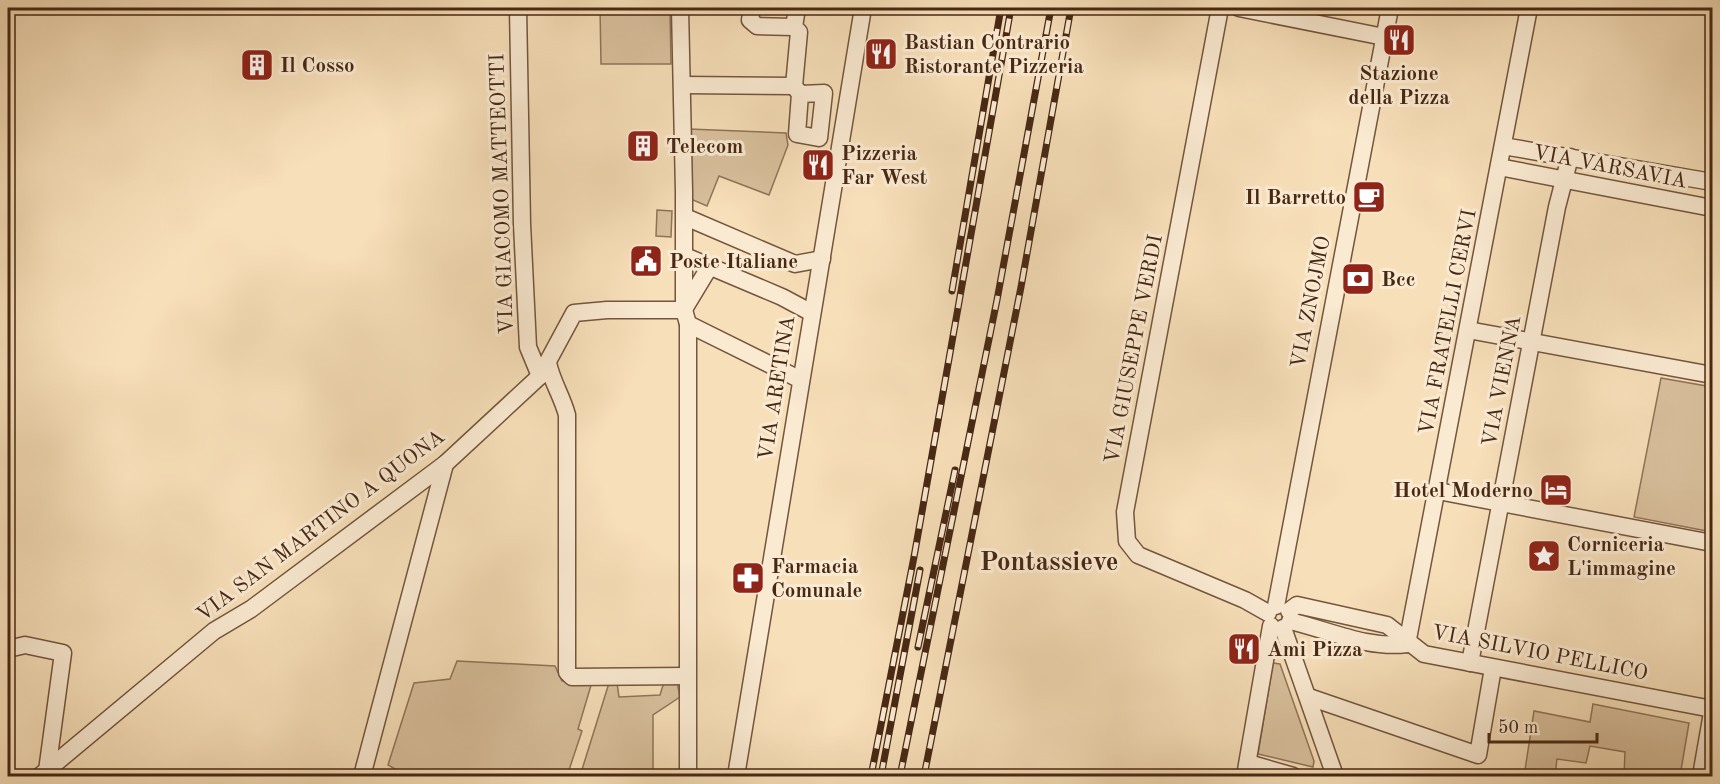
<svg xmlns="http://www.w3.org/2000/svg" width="1720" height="784" font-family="'Old Standard TT',serif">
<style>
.green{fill:#d9c09d;stroke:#907458;stroke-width:1.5}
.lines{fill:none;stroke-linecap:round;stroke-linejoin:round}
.minor-casing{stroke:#73563d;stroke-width:19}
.minor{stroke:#faead2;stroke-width:16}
.rail-casing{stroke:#472814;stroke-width:7}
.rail{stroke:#faead2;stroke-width:4.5;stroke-dasharray:14;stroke-linecap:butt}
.labels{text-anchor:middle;stroke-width:6;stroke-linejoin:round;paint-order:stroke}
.poi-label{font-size:21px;font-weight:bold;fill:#472814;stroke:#faead2;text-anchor:start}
.street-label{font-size:21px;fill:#472814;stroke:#faead2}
.district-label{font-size:27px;font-weight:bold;fill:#472814;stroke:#faead2}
</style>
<rect width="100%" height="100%" fill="#f7dfb9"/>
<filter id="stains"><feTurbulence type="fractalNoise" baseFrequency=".00333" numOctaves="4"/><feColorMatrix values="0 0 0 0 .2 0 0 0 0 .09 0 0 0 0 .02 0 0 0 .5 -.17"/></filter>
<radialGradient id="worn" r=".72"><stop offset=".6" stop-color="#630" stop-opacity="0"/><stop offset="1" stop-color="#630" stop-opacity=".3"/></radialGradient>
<g class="green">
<path d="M600,8L670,10L671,64H601Z"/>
<path d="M689,129L786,133L788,145L769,195L719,176L707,206L693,200L689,192Z"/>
<path d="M657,210L672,211L671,237L656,236Z"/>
<path d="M1661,378L1712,387V532L1634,517Z"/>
<path d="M457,661L555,666L562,681L592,682L578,729L582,731L567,776H407L388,765L414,683L450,679Z"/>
<path d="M1273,663L1280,664L1314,761L1313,767L1258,754Z"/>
<path d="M664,682H677L680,697L653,715V776H580L609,683H617L619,697L660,695Z"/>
<path d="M1593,704L1689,723L1680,776H1624L1625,752L1590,746L1586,763L1557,759L1555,775L1525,770L1534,711L1590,722Z"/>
</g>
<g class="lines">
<g class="minor-casing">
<g id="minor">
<path d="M518,8L522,224L528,347L540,376"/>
<path d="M680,8L684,192V310L688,324V776"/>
<path d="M752,8L750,20L757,26L794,27"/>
<path d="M1220,8L1125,512L1127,541L1138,555L1245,600L1268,613"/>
<path d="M1239,8L1384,37"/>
<path d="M683,85L794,86L799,32L794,27L797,8"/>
<path d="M794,86L800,94L797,134L819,138L824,93L800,94"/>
<path d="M1503,146L1712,182"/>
<path d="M1499,167L1712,208"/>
<path d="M685,219H690L795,264L822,259"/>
<path d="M685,256L782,297L812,313"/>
<path d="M684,309L710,266"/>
<path d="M688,324L801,380"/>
<path d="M1468,330L1712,375"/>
<path d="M548,363C552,382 562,396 567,415V672L572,677L687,676"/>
<path d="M1438,491L1712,543"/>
<path d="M1276,606L1390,8"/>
<path d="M1289,611L1297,605L1387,625L1424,654L1712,709"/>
<path d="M1290,621C1329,630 1367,649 1407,644"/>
<path d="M1283,628L1335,776"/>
<path d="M1407,644L1529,8"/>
<path d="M8,649L25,645L63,653L47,771"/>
<path d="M1470,663L1557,207L1570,157"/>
<path d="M1309,697L1478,755L1493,668"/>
<path d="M1248,763L1293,776"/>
<path d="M40,776L214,631L251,609L445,464L540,376L574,313L607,310H684"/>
<path d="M362,776L445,464"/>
<path d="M736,776L863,8"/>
<path d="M1245,776L1271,626"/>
<path d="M1701,776L1712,713"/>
</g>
</g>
<use href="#minor" class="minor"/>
<g class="rail-casing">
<g id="rail">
<path d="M952,291L1001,8"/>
<path d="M918,647L955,470"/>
<path d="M871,776L914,557L1011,8"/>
<path d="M881,776L920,570"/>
<path d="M900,776L997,300L1051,8"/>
<path d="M924,776L1021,287L1071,8"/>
</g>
</g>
<use href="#rail" class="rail"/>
</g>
<defs>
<g id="restaurant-square" transform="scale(1.725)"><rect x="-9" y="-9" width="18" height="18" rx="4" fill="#8f2418" stroke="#faead2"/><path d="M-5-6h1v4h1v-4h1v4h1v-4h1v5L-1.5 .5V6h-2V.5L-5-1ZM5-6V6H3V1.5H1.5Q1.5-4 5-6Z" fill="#fff"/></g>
<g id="building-square" transform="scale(1.725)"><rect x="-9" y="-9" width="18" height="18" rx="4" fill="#8f2418" stroke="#faead2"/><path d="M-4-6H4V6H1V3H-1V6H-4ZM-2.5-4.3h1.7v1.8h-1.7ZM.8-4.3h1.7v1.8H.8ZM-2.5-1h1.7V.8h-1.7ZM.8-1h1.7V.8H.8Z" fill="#fff"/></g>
<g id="cafe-square" transform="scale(1.725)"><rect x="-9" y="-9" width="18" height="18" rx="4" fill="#8f2418" stroke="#faead2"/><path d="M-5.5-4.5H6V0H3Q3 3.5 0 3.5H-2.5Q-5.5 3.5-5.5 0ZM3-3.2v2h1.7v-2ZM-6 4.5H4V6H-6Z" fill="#fff"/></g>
<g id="civic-square" transform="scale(1.725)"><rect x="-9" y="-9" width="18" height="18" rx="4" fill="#8f2418" stroke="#faead2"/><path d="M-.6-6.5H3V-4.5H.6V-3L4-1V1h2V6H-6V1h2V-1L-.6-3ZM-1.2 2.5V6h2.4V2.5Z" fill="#fff"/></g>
<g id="bank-square" transform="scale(1.725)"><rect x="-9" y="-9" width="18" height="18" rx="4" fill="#8f2418" stroke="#faead2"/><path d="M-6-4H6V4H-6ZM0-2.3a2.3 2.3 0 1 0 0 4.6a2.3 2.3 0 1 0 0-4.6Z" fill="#fff"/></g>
<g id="hotel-square" transform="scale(1.725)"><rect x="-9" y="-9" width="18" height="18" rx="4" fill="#8f2418" stroke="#faead2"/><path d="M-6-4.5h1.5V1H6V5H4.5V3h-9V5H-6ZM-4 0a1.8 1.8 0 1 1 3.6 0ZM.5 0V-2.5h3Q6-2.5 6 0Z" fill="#fff"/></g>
<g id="sight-square" transform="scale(1.725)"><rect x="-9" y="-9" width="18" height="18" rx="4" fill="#8f2418" stroke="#faead2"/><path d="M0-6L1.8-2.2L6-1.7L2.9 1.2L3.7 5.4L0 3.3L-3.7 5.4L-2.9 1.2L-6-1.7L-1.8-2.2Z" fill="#fff"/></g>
<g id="pharmacy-square" transform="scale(1.725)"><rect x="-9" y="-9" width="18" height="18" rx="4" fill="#8f2418" stroke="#faead2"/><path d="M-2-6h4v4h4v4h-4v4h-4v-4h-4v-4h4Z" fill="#fff"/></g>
</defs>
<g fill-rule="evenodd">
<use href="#restaurant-square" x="1399" y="40"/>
<use href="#restaurant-square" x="881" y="54"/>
<use href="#building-square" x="257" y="65"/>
<use href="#building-square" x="643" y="146"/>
<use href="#restaurant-square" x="818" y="165"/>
<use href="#cafe-square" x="1369" y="197"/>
<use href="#civic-square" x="646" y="261"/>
<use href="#bank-square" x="1358" y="279"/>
<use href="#hotel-square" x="1556" y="490"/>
<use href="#sight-square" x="1544" y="556"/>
<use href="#pharmacy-square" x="748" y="578"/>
<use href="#restaurant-square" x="1244" y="649"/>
</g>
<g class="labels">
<g class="poi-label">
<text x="904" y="49">Bastian Contrario<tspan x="904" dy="24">Ristorante Pizzeria</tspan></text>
<text x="280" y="72">Il Cosso</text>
<text x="1399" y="80" text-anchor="middle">Stazione<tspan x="1399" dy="24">della Pizza</tspan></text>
<text x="666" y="153">Telecom</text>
<text x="841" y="160">Pizzeria<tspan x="841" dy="24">Far West</tspan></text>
<text x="1346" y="204" text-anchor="end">Il Barretto</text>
<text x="669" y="268">Poste Italiane</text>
<text x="1381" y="286">Bcc</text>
<text x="1533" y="497" text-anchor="end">Hotel Moderno</text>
<text x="1567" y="551">Corniceria<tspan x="1567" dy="24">L'immagine</tspan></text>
<text x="771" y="573">Farmacia<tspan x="771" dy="24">Comunale</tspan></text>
<text x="1267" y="656">Ami Pizza</text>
</g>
<g class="street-label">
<text transform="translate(1610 166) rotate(11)" y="7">VIA VARSAVIA</text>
<text transform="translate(501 194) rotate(-92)" y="7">VIA GIACOMO MATTEOTTI</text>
<text transform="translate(1310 302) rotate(-79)" y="7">VIA ZNOJMO</text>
<text transform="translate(1447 322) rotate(-79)" y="7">VIA FRATELLI CERVI</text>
<text transform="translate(1133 349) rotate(-79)" y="7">VIA GIUSEPPE VERDI</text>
<text transform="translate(1501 381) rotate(-79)" y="7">VIA VIENNA</text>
<text transform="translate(776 388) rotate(-81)" y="7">VIA ARETINA</text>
<text transform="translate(320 525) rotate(-37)" y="7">VIA SAN MARTINO A QUONA</text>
<text transform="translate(1540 652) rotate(11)" y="7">VIA SILVIO PELLICO</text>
</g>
<g class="district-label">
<text x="1049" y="570">Pontassieve</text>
</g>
</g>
<rect width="1720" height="784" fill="none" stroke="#f7dfb9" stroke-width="30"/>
<rect x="9" y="9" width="1702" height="766" fill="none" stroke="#472814" stroke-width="3"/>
<rect x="15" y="15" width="1690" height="754" fill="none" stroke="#472814" stroke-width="1.5"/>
<path d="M1489 733v9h108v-9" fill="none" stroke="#472814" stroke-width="3"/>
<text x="1498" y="733" font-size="18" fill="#472814" stroke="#faead2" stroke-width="4.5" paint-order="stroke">50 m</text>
<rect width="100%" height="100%" filter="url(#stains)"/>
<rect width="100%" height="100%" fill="url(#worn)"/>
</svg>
